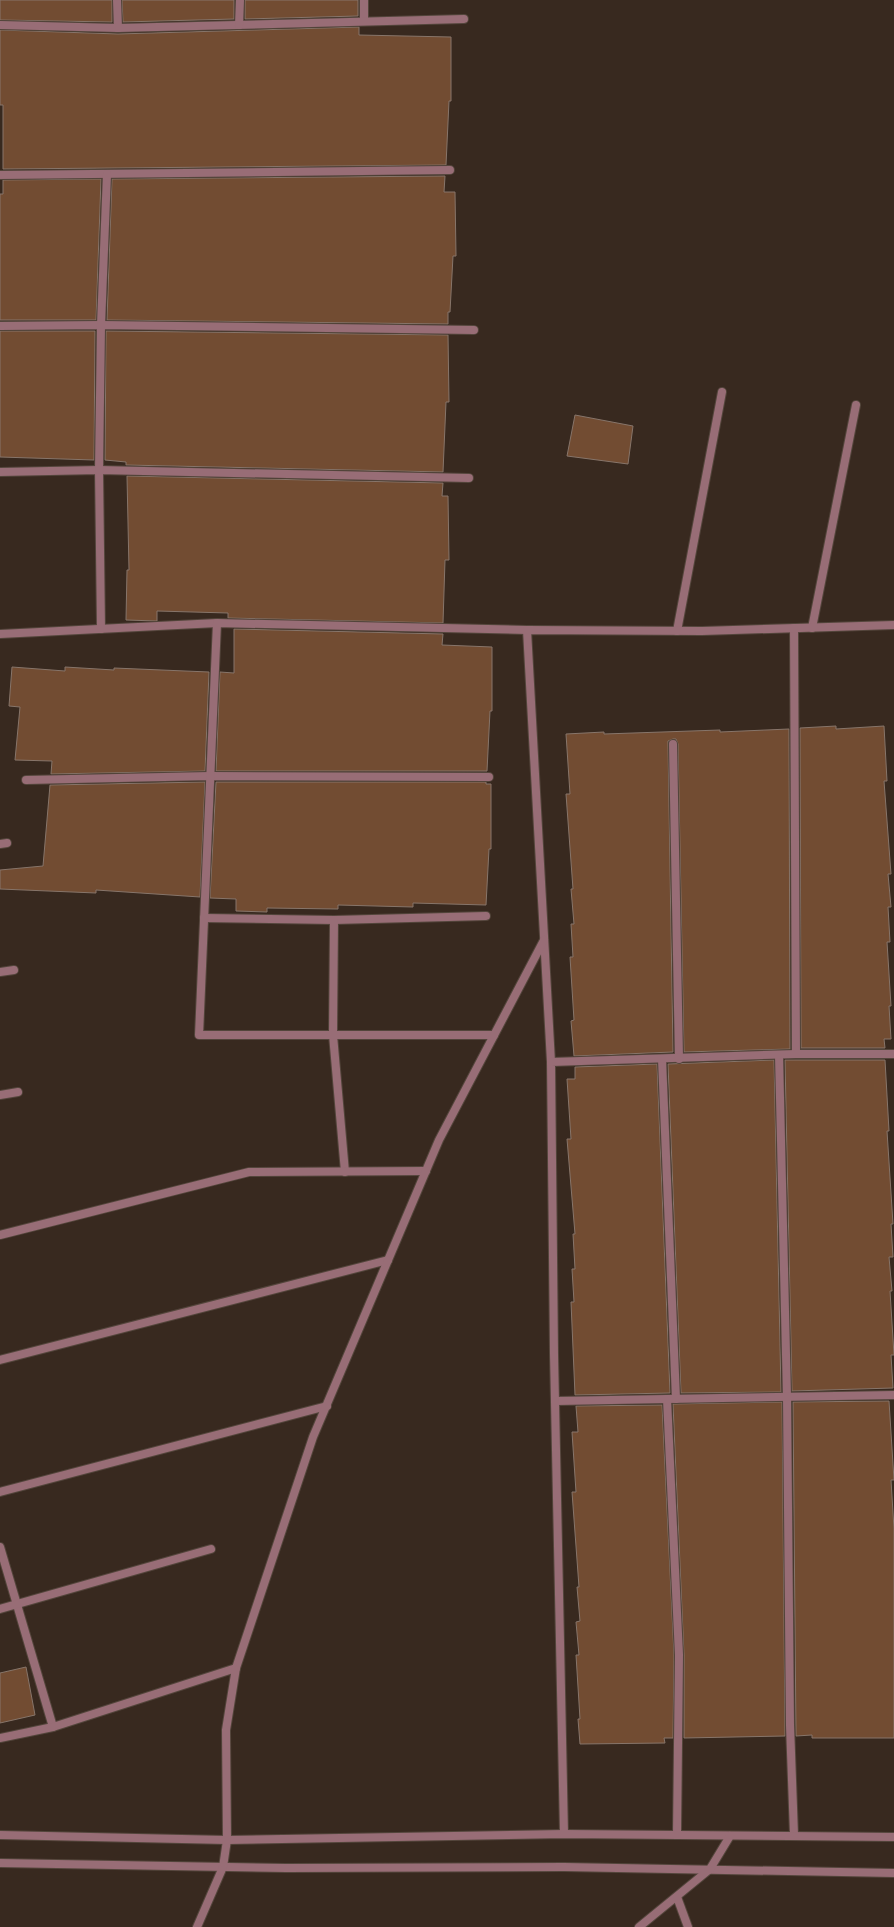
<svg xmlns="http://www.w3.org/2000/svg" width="894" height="1927" font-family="'Crimson Pro',serif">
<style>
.building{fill:#724c32;stroke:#87756a}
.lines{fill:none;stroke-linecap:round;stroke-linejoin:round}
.street-casing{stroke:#53453b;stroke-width:10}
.street{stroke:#986d76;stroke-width:8}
</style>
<rect width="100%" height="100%" fill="#38291f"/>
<g class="building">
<path d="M0,0H112V22L0,20Z"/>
<path d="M122,0H234V19L123,22Z"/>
<path d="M245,0H358V16L245,19Z"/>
<path d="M359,27V35L451,37V101H449L446,165L3,169V105H0V30L118,34Z"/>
<path d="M445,176L444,192H455L456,256H453L450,312H448V324L107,320L112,179Z"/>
<path d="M101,179L96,320H0V194H3V180Z"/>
<path d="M0,331H95L94,460L0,457Z"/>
<path d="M106,331L448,335L449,402H446L443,472L126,465V462L105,460Z"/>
<path d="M575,415L633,426L628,464L567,456Z"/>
<path d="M127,476L443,483L442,496H448L449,560H445L443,623L228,618V613L157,611V621L126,620L127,570H129Z"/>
<path d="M234,629L443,634L442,645L492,647V711H490L487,771H216L220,672L234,673Z"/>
<path d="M12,667L65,671V667L114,670V668L209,672L205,771L51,774L52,761L15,760L20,707L9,706Z"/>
<path d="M836,726V729L884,726L887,781H884L891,874H888L891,907H888L890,942H887L891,1006H889L891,1039H884L885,1048H801L800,728Z"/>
<path d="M789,729L790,1049L684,1052L678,744L676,739H673L668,741V744L673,1052L574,1056L571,1021L574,1020L570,957H573L571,924H574L571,889H573L566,794H570L566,734L604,732V734L720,730V732Z"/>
<path d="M205,782L200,897L96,890V893L0,889V870L43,866L50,785Z"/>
<path d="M216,782H486V784H491V849H489L486,905L413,903V907L338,905V909L267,908V912L236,911V899L210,898Z"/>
<path d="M774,1060L781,1392L681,1393L668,1064Z"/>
<path d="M785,1060H885L889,1131H887L893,1224H891L893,1257H889L892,1291H890L894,1355H891L893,1388L792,1391Z"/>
<path d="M657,1064L670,1393L575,1395L571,1302H574L572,1269H575L573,1234H575L567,1139H571L567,1079H575V1067Z"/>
<path d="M889,1401L894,1480H891L894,1529V1738H812V1735L796,1736L793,1402Z"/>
<path d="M782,1402L785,1736L684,1738V1655L673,1404Z"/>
<path d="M662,1405L674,1655L673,1738H664L665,1743L580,1744L578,1719H580L576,1655H579L576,1622L580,1621L577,1587H579L572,1492H576L572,1432H578L576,1406Z"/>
<path d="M26,1667L35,1715L0,1723V1673Z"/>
</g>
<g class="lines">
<g class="street-casing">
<g id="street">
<path d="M117,0L118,28"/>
<path d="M364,20V0"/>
<path d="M0,25L118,28L464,19"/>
<path d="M239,25L240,0"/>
<path d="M0,175L450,170"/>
<path d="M0,326L101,325L474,330"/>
<path d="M0,472L99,470L469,478"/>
<path d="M794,628L796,1054"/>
<path d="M812,628L856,405"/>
<path d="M101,629L99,470L101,325L107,174"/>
<path d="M677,631L722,392"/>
<path d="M0,634L217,623"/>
<path d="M673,744L679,1059"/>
<path d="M26,780L210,776L489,777"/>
<path d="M0,844L7,843"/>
<path d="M204,918L334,920L486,916"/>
<path d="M334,920L333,1035L345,1172"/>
<path d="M0,972L14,970"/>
<path d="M494,1035H199L217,623L527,630"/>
<path d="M779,1055L787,1397L790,1725L794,1835"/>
<path d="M662,1059L676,1399"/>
<path d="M551,1062L527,630L702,631L894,625"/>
<path d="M0,1095L18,1092"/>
<path d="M0,1235L249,1172L426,1171"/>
<path d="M0,1360L388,1260"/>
<path d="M667,1399L679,1655L677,1834"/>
<path d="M556,1401L894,1395"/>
<path d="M0,1492L327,1406"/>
<path d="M0,1547L53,1727"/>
<path d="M0,1609L211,1549"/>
<path d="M0,1738L53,1727L236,1668"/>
<path d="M564,1834L554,1354L551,1062L796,1054H894"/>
<path d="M0,1835L227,1840L564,1834L894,1837"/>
<path d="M0,1863L286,1868L564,1867L894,1873"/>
<path d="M677,1897L688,1927"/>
<path d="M197,1927L223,1867L227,1840L226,1730L236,1668L313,1437L439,1140L544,940"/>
<path d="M639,1927L710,1869L730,1836"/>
</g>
</g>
<use href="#street" class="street"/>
</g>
</svg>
